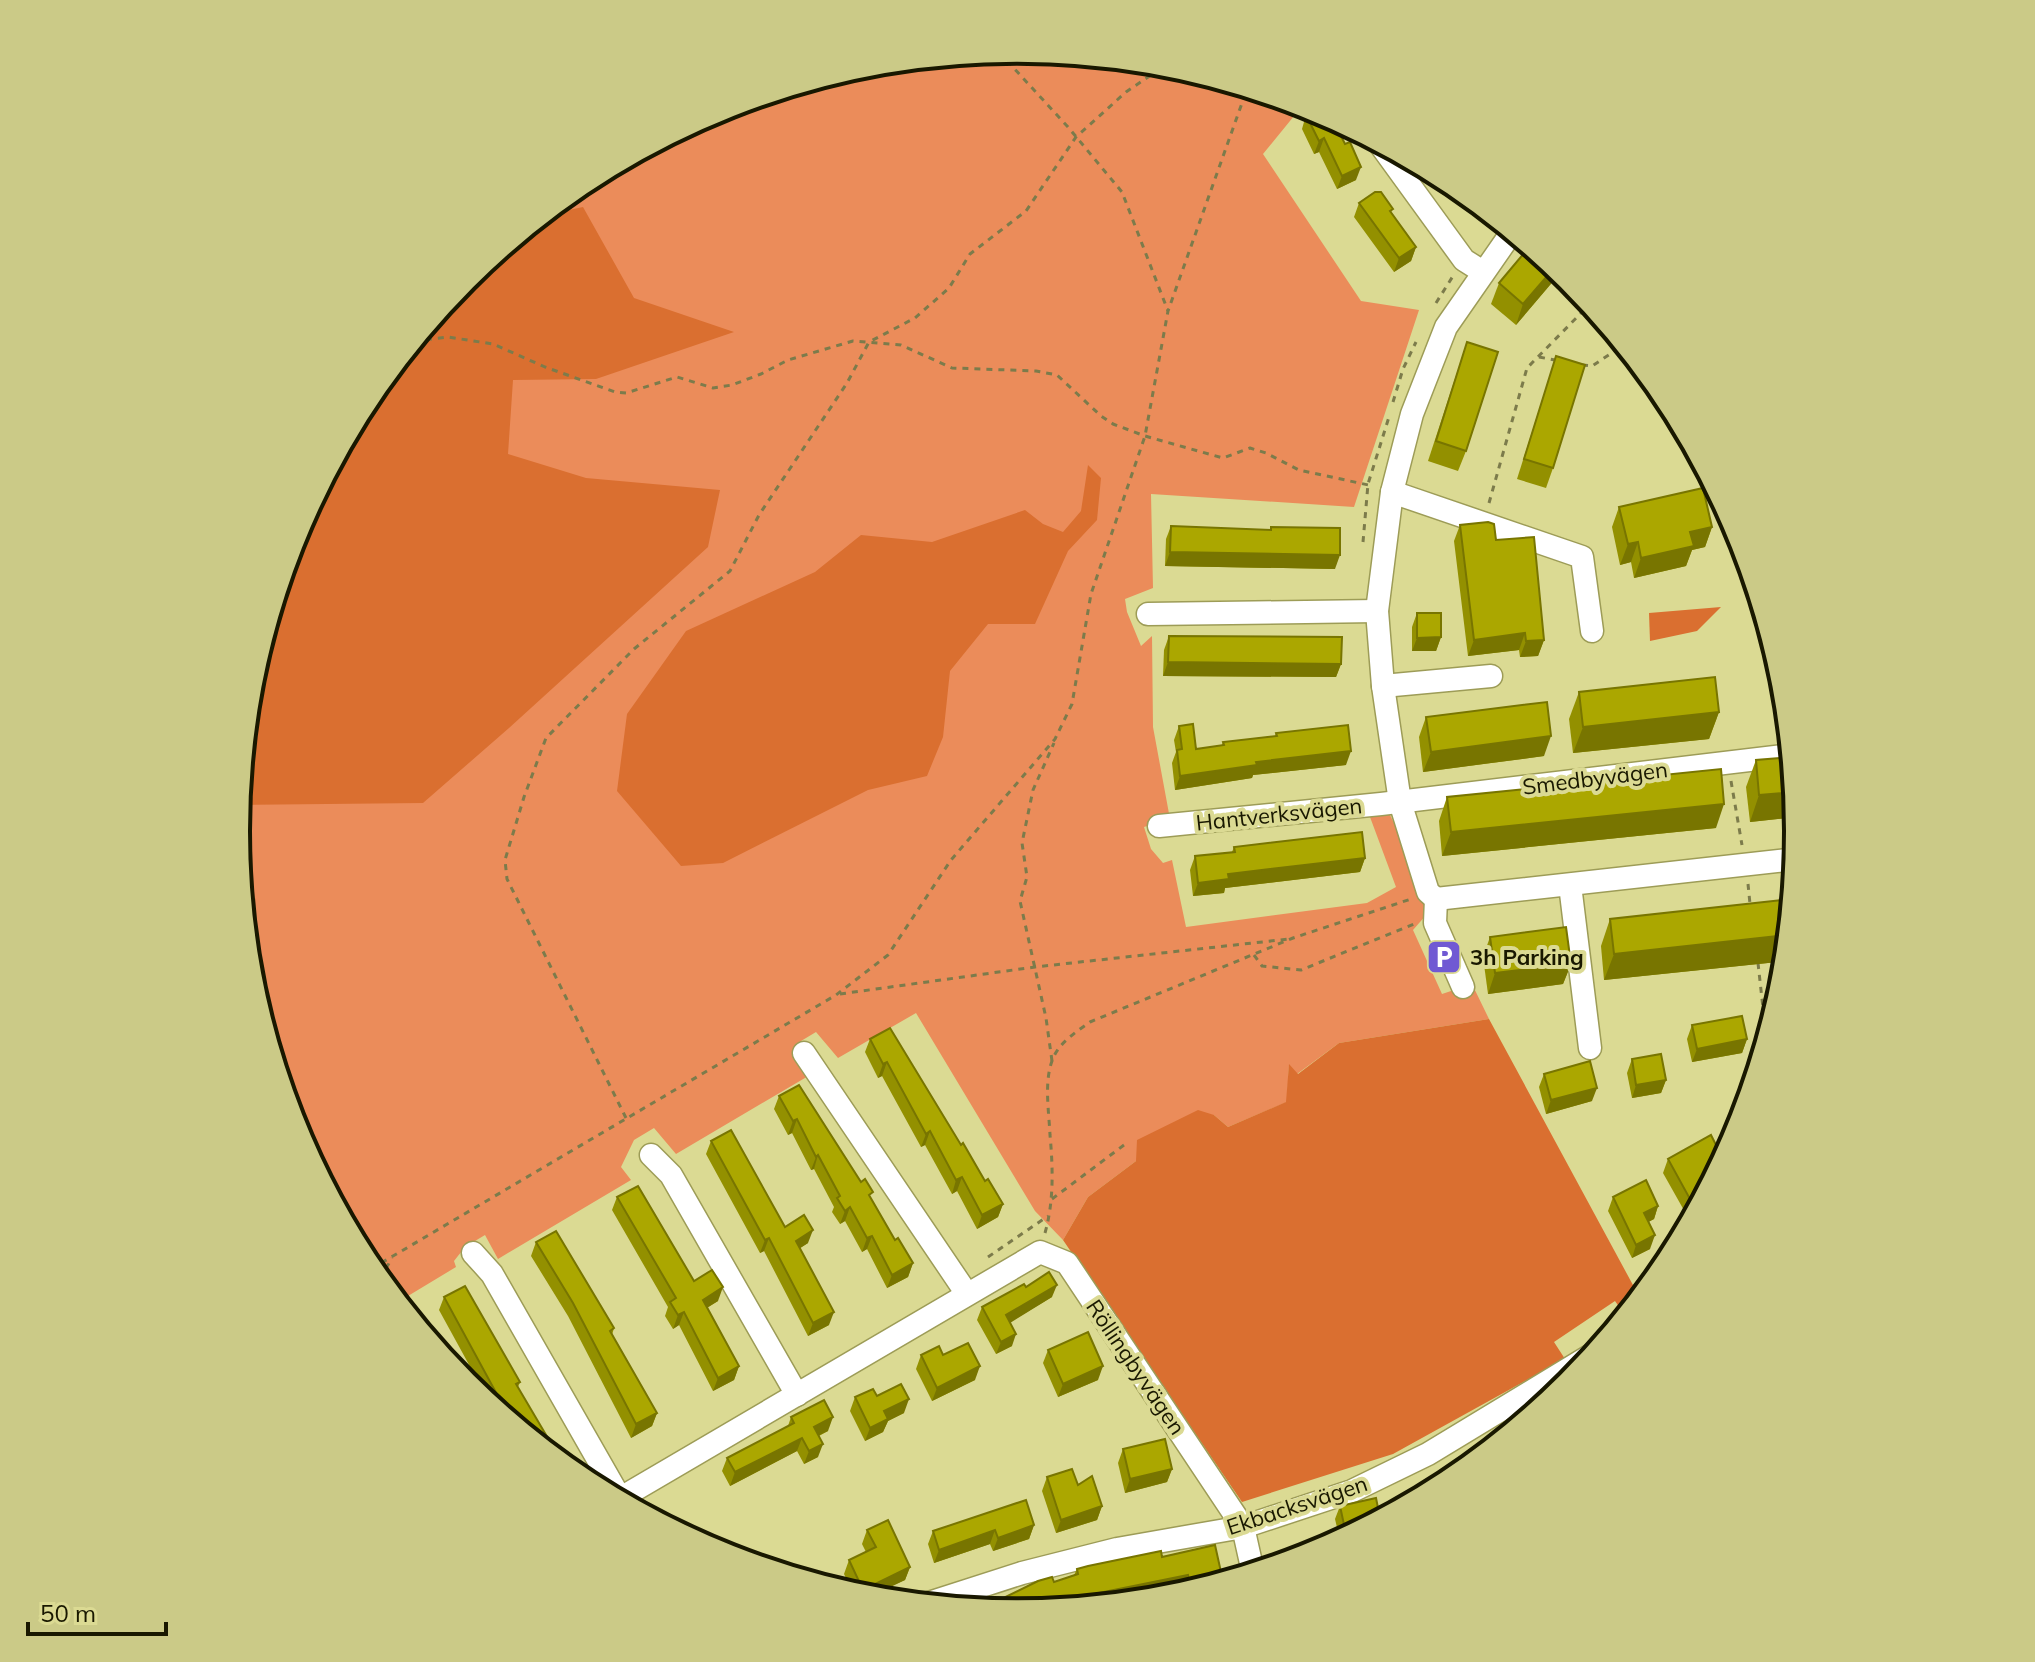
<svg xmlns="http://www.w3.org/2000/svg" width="2035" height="1662" font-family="Mulish,sans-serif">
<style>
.green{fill:#eb8c5a}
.forest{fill:#da6f30}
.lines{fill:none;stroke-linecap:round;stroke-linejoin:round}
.minor-casing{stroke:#9d9c57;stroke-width:25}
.path{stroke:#7c7b4b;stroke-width:3;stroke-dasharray:6 6;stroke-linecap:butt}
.minor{stroke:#fff;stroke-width:22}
.wall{fill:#939000}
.shaded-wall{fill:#787500}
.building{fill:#aba700;stroke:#787500;stroke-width:2}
.labels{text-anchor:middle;stroke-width:8;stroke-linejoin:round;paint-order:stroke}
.street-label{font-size:22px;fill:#191800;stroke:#dbda93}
.poi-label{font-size:22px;font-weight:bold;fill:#191800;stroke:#dbda93;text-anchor:start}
.rim{fill:none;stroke:#191800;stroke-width:4}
</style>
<rect width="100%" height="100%" fill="#dbda93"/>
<path class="green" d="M1018,50L1170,65L1303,105L1263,154L1361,301L1419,310L1354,507L1151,494L1153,588L1125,599L1127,612L1141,646L1152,636L1153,727L1170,819L1144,827L1151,849L1163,863L1172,860L1186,927L1367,903L1396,887L1370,817L1382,812L1390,815L1428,892L1427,914L1413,930L1442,994L1472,984L1489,1019L1339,1043L1297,1074L1289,1065L1287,1102L1228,1127L1214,1115L1136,1161L1088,1197L1063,1240L1035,1211L916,1013L838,1058L816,1032L796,1044L810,1075L676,1154L654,1128L634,1140L621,1167L631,1180L498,1259L485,1235L465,1247L454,1261L456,1267L398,1302L368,1265L296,1129L251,983L237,831L252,678L296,532L368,397L466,278L584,181L719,109L866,65Z"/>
<g class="forest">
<path d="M583,207L634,298L734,332L596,379L513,380L508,454L586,478L720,490L708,547L509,728L423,803L239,805L252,678L296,532L368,397L466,278L541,216Z"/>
<path d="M1088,465L1101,478L1097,520L1068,551L1035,624H988L950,671L943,737L927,776L868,790L723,863L681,866L617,791L627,714L686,631L815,572L861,535L932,542L1025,510L1043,524L1063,532L1081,511Z"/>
<path d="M1721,607L1697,631L1650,641L1649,613Z"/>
<path d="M1489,1019L1640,1298L1624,1314L1615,1301L1554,1342L1565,1359L1393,1454L1242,1502L1063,1240L1088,1197L1136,1161L1137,1140L1198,1110L1214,1115L1228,1127L1286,1102L1289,1064L1298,1074L1339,1043Z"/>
</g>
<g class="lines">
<g class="minor-casing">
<g id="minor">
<path d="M1379,143L1464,260L1483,272"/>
<path d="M1392,492L1582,557L1592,631"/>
<path d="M1148,614L1377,611"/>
<path d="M1383,686L1491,676"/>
<path d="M1159,826L1381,804L1791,755"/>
<path d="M1570,885L1590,1048"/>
<path d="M1436,899L1428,892L1400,802L1383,686L1377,611L1392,492L1412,414L1446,327L1512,232"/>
<path d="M1436,899L1796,859"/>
<path d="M1436,899L1435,923L1463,987"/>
<path d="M804,1053L967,1294"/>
<path d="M651,1155L671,1175L797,1395"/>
<path d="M473,1253L492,1274L620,1498"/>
<path d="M619,1499L1040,1252L1067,1263L1243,1527L1253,1572"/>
<path d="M929,1603L1022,1573L1117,1549L1243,1527L1352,1491L1428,1454L1593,1354"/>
</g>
</g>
<g class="path">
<path d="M999,52L1068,127L1122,192L1168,311"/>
<path d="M1436,303L1453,276"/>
<path d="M414,341L448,337L493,344L545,367L615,392L626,393L677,377L713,388L732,385L761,374L788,360L853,341L901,345L952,368L1036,371L1057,375L1101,416L1113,424L1145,436L1223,458L1250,448L1266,453L1299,470L1373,486"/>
<path d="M1539,357L1555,360"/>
<path d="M1582,365L1592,366L1624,345"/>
<path d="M1393,402L1403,369L1416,342"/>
<path d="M1489,503L1527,368L1590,304"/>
<path d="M1363,542L1368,484L1389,417"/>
<path d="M1731,781L1742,845"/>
<path d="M1748,884L1750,904"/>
<path d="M1254,955L1262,966L1301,970L1414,924"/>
<path d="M1758,963L1763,1008L1769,1030"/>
<path d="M840,994L1035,967L1289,939"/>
<path d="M1052,1061L1046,1018L1020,901L1027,877L1022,843L1033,790L1054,743"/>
<path d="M626,1118L507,879L505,860L524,797L546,738L634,649L730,571L759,515L847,383L869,342L915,318L949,288L970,254L1026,211L1076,137L1126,92L1157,71L1179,68"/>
<path d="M1052,1199L1128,1142"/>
<path d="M1045,1233C1054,1201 1053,1168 1050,1135C1049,1112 1044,1083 1052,1061C1058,1043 1076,1032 1090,1022L1293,938L1411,899"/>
<path d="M988,1257L1048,1216"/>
<path d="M371,1269L836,995L888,955L951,860L1055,739L1072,704L1091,594L1145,436L1168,311L1247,89"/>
<path d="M380,1279L392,1258"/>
</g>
<use href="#minor" class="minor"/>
</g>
<g class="wall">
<path d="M1306,115L1345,144L1356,180L1337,189L1319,152L1314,154L1302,129Z"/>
<path d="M1359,203L1393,209L1391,212L1416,247L1411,261L1394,272L1354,217Z"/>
<path d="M1530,246L1561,272L1516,325L1491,304L1499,283Z"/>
<path d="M1467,342L1466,451L1458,471L1428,461Z"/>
<path d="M1556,356L1553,468L1546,488L1517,479Z"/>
<path d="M1619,507L1712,527L1705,547L1692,550L1686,566L1634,578L1631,562L1620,565L1612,527Z"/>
<path d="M1460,525L1496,540L1544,640L1538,656L1520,657L1519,650L1468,656L1454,541Z"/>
<path d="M1171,526L1335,569L1165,566L1166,539Z"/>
<path d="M1417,613L1441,637L1436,651H1412V627Z"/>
<path d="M1169,636L1341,664L1336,677L1163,676L1164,650Z"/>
<path d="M1579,692L1719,712L1709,739L1573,753L1569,719Z"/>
<path d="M1426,717L1544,756L1423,772L1419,737Z"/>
<path d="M1179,726L1196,749L1222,745L1223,742L1275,736L1276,733L1346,765L1253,775L1252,778L1175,790L1172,763L1176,752L1174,740Z"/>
<path d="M1791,757L1797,817L1750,822L1746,787L1756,760Z"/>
<path d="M1447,797L1716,828L1442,856L1439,821Z"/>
<path d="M1234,847L1365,858L1360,872L1225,888L1224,893L1193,896L1190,870L1195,856L1232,852Z"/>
<path d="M1792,899L1786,961L1604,980L1601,946L1610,919Z"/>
<path d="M1490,937L1571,964L1563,984L1488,994L1483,957Z"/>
<path d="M1692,1025L1747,1039L1742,1053L1692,1062L1687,1039Z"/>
<path d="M870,1039L961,1145L985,1181L1003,1204L998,1217L977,1229L957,1191L952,1194L925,1145L921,1147L882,1076L878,1078L865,1052Z"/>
<path d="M1632,1059L1666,1080L1661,1093L1632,1098L1627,1073Z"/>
<path d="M1544,1074L1592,1101L1546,1114L1539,1087Z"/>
<path d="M779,1096L871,1198L895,1240L913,1263L908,1277L887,1288L867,1249L862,1252L845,1221L840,1224L832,1212L834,1207L814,1169L811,1170L792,1133L788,1135L774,1109Z"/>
<path d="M711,1141L785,1227L808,1243L800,1248L829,1325L808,1336L764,1251L760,1253L706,1154Z"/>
<path d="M1733,1141L1713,1178L1711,1180L1712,1181L1690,1221L1663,1173L1668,1159L1718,1149Z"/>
<path d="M617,1197L694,1281L718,1301L707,1308L739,1366L734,1380L713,1391L679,1325L673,1329L665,1316L668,1307L612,1210Z"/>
<path d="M1613,1197L1658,1206L1654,1219L1648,1222L1650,1249L1632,1258L1608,1211Z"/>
<path d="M536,1242L614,1328L612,1335L657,1413L652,1426L631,1438L568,1316L531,1256Z"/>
<path d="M1026,1287L1052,1297L1010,1322L1012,1346L996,1354L977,1320L982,1307Z"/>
<path d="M444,1297L520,1382L518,1387L562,1462L490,1403L439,1310Z"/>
<path d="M1048,1350L1098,1380L1058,1397L1043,1363Z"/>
<path d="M921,1355H943L975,1380L932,1401L916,1369Z"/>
<path d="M877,1396L904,1413L888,1421L883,1432L865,1441L850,1411L855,1397Z"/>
<path d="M791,1417L828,1431L819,1436L818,1457L804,1464L797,1451L730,1486L722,1471L727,1458L788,1426Z"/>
<path d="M1123,1449L1172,1469L1167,1482L1125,1493L1118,1463Z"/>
<path d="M1047,1477L1078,1485L1102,1506L1097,1520L1056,1533L1042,1491Z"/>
<path d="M1438,1488L1392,1512L1396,1500Z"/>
<path d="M1340,1506L1380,1518L1337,1542L1339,1536L1335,1519Z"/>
<path d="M1034,1525L1029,1539L993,1551L990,1544L934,1563L928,1544L933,1531Z"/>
<path d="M867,1530L910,1567L905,1580L865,1597L854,1594L844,1574L849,1560L866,1552L862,1544Z"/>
<path d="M1162,1557L1223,1581L1184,1593L1183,1589L1114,1602L1017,1612L1054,1582L1074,1575L1077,1569Z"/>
</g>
<g class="shaded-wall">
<path d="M1324,138L1319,152L1314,154L1319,141Z"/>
<path d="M1361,167L1356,180L1337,189L1342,176Z"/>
<path d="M1416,247L1411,261L1394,272L1399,258Z"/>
<path d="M1555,267L1561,272L1516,325L1523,304Z"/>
<path d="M1712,527L1705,547L1692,550L1686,566L1634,578L1641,558L1690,532Z"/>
<path d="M1638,542L1631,562L1620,565L1628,544Z"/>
<path d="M1170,552L1340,555L1335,569L1165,566Z"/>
<path d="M1525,633L1519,650L1468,656L1474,640Z"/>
<path d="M1441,637L1436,651H1412L1417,638Z"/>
<path d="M1544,640L1538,656L1520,657L1526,641Z"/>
<path d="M1168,662L1341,664L1336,677L1163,676Z"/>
<path d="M1719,712L1709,739L1573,753L1583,727Z"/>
<path d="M1551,736L1544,756L1423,772L1431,752Z"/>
<path d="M1351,751L1346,765L1253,775L1252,778L1175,790L1180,776L1256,762Z"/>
<path d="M1795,792L1797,817L1750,822L1759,795Z"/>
<path d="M1724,804L1716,828L1442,856L1451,832Z"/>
<path d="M1365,858L1360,872L1225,888L1224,893L1193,896L1198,883L1228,874Z"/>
<path d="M1788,935L1786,961L1604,980L1614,954Z"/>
<path d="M1571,964L1563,984L1488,994L1495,973Z"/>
<path d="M1747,1039L1742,1053L1692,1062L1697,1049Z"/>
<path d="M887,1062L882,1076L878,1078L883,1064Z"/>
<path d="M1666,1080L1661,1093L1632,1098L1636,1085Z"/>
<path d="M1597,1088L1592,1101L1546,1114L1551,1100Z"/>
<path d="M797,1119L792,1133L788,1135L793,1121Z"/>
<path d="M930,1131L925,1145L921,1147L926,1134Z"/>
<path d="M818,1155L814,1169L811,1170L816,1157Z"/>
<path d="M1721,1163L1713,1178L1701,1185L1706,1172Z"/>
<path d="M962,1177L957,1191L952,1194L956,1180Z"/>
<path d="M1003,1204L998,1217L977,1229L982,1215Z"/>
<path d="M1658,1206L1654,1219L1639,1227L1644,1213Z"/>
<path d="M850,1207L845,1221L840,1224L845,1211Z"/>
<path d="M813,1230L808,1243L791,1254L796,1241Z"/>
<path d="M1655,1235L1650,1249L1632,1258L1636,1245Z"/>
<path d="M872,1236L867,1249L862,1252L867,1238Z"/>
<path d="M769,1238L764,1251L760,1253L765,1240Z"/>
<path d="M913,1263L908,1277L887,1288L892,1275Z"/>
<path d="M1057,1285L1052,1297L1002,1328L1006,1315Z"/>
<path d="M723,1287L718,1301L698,1313L703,1300Z"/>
<path d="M684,1312L679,1325L673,1329L678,1315Z"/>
<path d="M834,1312L829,1325L808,1336L813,1323Z"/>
<path d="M1016,1334L1012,1346L996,1354L1001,1342Z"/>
<path d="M739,1366L734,1380L713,1391L718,1378Z"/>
<path d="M980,1366L975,1380L932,1401L937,1388Z"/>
<path d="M1103,1366L1098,1380L1058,1397L1063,1384Z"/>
<path d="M909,1399L904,1413L888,1421L883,1432L865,1441L870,1428L884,1411Z"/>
<path d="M657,1413L652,1426L631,1438L636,1424Z"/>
<path d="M833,1417L828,1431L809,1440L814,1427Z"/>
<path d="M802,1438L797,1451L730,1486L735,1472Z"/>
<path d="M823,1444L818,1457L804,1464L809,1451Z"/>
<path d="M1172,1469L1167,1482L1125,1493L1130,1479Z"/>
<path d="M1102,1506L1097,1520L1056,1533L1061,1520Z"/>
<path d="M1034,1525L1029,1539L993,1551L998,1538Z"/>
<path d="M995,1530L990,1544L934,1563L939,1550Z"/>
<path d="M910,1567L905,1580L870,1597L861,1596L863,1590Z"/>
<path d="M1188,1575L1183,1589L1114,1602L1059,1608L1099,1593Z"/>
<path d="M1053,1602L1050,1609L1035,1610Z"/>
</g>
<g class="building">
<path d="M1317,110L1332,118L1345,144L1350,142L1361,167L1342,176L1324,138L1319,141L1306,115Z"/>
<path d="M1375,192H1381L1393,209L1390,211L1416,247L1399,258L1359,203Z"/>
<path d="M1530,246L1555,267L1523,304L1499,283Z"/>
<path d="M1467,342L1498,352L1466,451L1436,441Z"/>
<path d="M1556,356L1585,365L1553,468L1524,459Z"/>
<path d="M1703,488L1712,527L1690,532L1694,546L1641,558L1638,542L1628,544L1619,507Z"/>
<path d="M1488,522L1494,524L1496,540L1534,537L1544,640L1526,641L1525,633L1474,640L1460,525Z"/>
<path d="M1171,526L1271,530V527L1340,528V555L1170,552Z"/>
<path d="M1417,613H1441V637L1417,638Z"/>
<path d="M1169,636L1342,637L1341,664L1168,662Z"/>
<path d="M1715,677L1719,712L1583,727L1579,692Z"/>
<path d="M1547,702L1551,736L1431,752L1426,717Z"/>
<path d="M1193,724L1196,749L1224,745L1223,742L1277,736L1276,733L1348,725L1351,751L1256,762L1257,765L1180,776L1177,750L1182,749L1179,726Z"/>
<path d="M1791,757L1795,792L1759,795L1756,760Z"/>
<path d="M1721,769L1724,804L1451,832L1447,797Z"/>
<path d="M1362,832L1365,858L1228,874L1229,879L1198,883L1195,856L1235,852L1234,847Z"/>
<path d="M1792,899L1788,935L1614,954L1610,919Z"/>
<path d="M1566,927L1571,964L1495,973L1490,937Z"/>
<path d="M1742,1016L1747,1039L1697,1049L1692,1025Z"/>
<path d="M890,1028L961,1145L963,1143L985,1181L988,1179L1003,1204L982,1215L962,1177L956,1180L930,1131L926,1134L887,1062L883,1064L870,1039Z"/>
<path d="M1661,1054L1666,1080L1636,1085L1632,1059Z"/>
<path d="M1590,1061L1597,1088L1551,1100L1544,1074Z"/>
<path d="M799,1085L861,1182L865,1179L873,1192L869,1195L895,1240L898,1238L913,1263L892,1275L872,1236L867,1238L850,1207L845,1211L837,1198L840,1196L818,1155L816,1157L797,1119L793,1121L779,1096Z"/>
<path d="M731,1130L785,1227L804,1215L813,1230L796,1241L834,1312L813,1323L769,1238L765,1240L711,1141Z"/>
<path d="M1711,1135L1718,1149L1733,1141L1721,1163L1706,1172L1712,1181L1696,1210L1668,1159Z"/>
<path d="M1646,1180L1658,1206L1644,1213L1655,1235L1636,1245L1613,1197Z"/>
<path d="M638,1186L694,1281L712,1270L723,1287L703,1300L739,1366L718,1378L684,1312L678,1315L670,1302L676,1298L617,1197Z"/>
<path d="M556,1231L614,1328L610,1331L657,1413L636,1424L573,1303L536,1242Z"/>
<path d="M1049,1272L1057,1285L1006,1315L1016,1334L1001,1342L982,1307L1024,1284L1026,1287Z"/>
<path d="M465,1286L520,1382L516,1384L562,1462L512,1422L444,1297Z"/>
<path d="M1088,1332L1103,1366L1063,1384L1048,1350Z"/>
<path d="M968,1343L980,1366L937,1388L921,1355L939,1346L943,1355Z"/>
<path d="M901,1384L909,1399L884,1411L888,1419L870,1428L855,1397L873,1389L877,1396Z"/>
<path d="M824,1400L833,1417L814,1427L823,1444L809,1451L802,1438L735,1472L727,1458L794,1423L791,1417Z"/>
<path d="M1165,1439L1172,1469L1130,1479L1123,1449Z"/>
<path d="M1072,1469L1078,1485L1092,1476L1102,1506L1061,1520L1047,1477Z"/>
<path d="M1431,1477L1438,1488L1401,1507L1396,1500Z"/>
<path d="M1376,1498L1380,1518L1369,1520L1370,1524L1340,1540L1339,1535L1346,1534L1340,1506Z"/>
<path d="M1026,1500L1034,1525L998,1538L995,1530L939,1550L933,1531Z"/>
<path d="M888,1520L910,1567L863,1590L849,1560L876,1547L867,1530Z"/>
<path d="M1215,1545L1223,1581L1191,1591L1188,1575L1099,1593L1100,1595L1059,1608H1055L1053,1602L1035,1610L1017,1612L983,1608L1038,1581L1052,1577L1054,1582L1078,1574L1077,1569L1088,1566L1161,1551L1162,1557Z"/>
<path d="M1303,1557L1286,1562L1285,1560Z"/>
<path d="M826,1577L833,1587L818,1583Z"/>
</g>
<defs>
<g id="parking-square" transform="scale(1.8)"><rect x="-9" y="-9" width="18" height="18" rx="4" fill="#7059d3" stroke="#dbda93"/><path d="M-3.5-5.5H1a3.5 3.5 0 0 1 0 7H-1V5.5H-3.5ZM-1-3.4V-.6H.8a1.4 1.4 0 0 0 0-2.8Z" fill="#fff"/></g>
</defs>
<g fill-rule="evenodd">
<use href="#parking-square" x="1444" y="957"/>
</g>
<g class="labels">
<g class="street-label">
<text transform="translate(1595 778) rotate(-7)" y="8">Smedbyvägen</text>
<text transform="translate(1279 814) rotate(-6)" y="8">Hantverksvägen</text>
<text transform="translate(1136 1367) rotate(56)" y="8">Röllingbyvägen</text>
<text transform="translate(1297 1505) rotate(-18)" y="8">Ekbacksvägen</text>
</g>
<g class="poi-label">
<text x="1470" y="965">3h Parking</text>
</g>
</g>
<path d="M0 0H2035V1662H0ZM250 831a767 767 0 1 1 1534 0a767 767 0 1 1-1534 0Z" fill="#cbca87" fill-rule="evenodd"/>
<path class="rim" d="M250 831a767 767 0 1 1 1534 0a767 767 0 1 1-1534 0Z"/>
<path d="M28 1622v12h138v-12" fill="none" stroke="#191800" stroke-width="4"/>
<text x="40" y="1622" font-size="24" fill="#191800" stroke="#dbda93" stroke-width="6" paint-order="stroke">50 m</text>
</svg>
